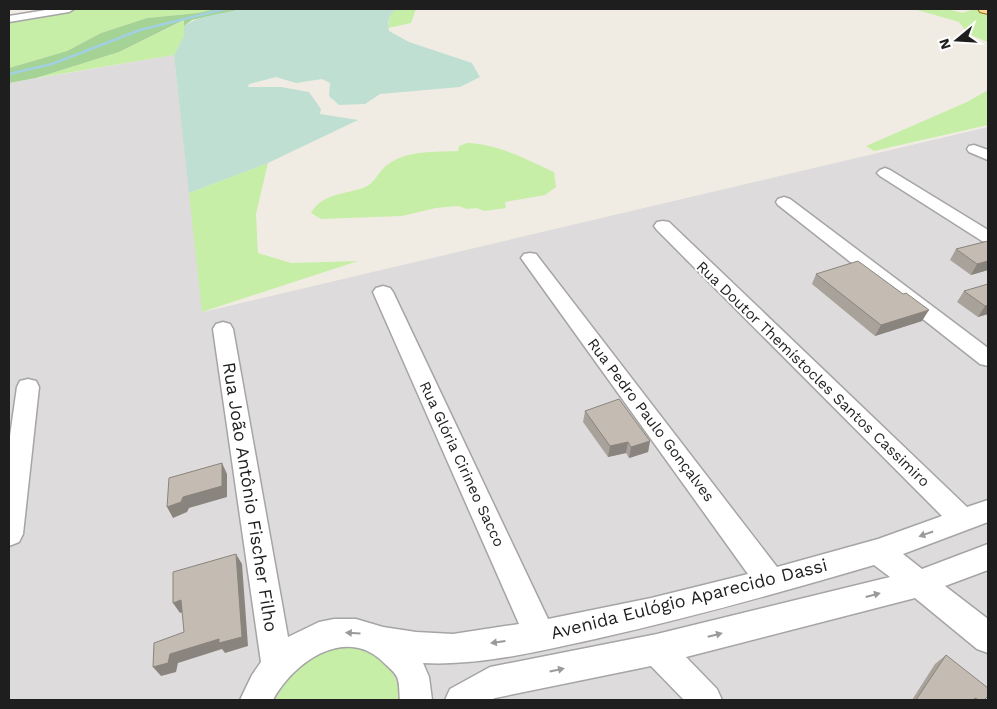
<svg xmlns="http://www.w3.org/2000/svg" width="997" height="709" font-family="'Work Sans',sans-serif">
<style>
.residential{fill:#dddbdb}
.grass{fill:#c7eea6}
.forest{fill:#a5d295}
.wetland{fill:#bfdfd2}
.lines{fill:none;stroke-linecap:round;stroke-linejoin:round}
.stream{stroke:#a1d0e1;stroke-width:2.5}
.minor-casing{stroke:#a5a5a5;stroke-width:3}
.primary-casing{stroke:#996b00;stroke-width:2}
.minor{fill:#fff;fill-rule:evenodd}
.primary{fill:#ffd79a;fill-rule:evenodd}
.wall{fill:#a9a29a}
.shaded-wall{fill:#89847d}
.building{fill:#c4bcb3;stroke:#89847d}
.oneway{fill:#9a9a9a}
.labels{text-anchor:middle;stroke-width:4;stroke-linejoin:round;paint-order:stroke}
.street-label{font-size:15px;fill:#1e1e1e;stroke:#fff}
.near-street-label{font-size:18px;fill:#1e1e1e;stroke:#fff}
</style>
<rect width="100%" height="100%" fill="#f0ece4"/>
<path class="residential" d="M174,55L203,312L988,127V700H9V83Z"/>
<g class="grass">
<path d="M82,9H216L198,13L147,18L101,33L67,51L9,68V21Z"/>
<path d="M396,9H416L411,23L388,28L390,14Z"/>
<path d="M914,9H948L962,13L975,9L988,15V42L968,34L959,22Z"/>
<path d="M185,20L184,36L174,55L36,78L119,52Z"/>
<path d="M988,90V125L874,151L866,146L967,102Z"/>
<path d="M467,143C498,144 526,159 554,172L556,187L545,195L505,202L506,208L484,211L477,208L467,209L458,206L436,208L402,216L321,219L311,213C323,192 346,195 365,187C374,184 379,171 387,165C406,150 435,152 458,151L459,146Z"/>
<path d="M268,163L256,214L258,253L291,263L358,261L202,312L189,193Z"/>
<path d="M350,647C380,653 397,669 401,700H275C293,667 311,651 350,647Z"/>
</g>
<path class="forest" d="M216,9H243L192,20L184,26V20L119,52L36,78L9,83V68L67,51L101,33L147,18L198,13Z"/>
<path class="wetland" d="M243,9H396C389,15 387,21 389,31L409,42L472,63L480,77L460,87L380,94L365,104L339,105L329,96L330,83L322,79L296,83L276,77L249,84L248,87H281L309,92L321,109L320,114L358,120L268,163L189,193L174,55L184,36V26C202,14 223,14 243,9Z"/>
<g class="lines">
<path class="stream" d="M9,74L52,64L140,30L225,9"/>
<g class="minor-casing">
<g id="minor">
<path d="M52,9H74L69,12L9,22V16Z"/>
<path d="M974,145L988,150V160L969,152L967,149L969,146Z"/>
<path d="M885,168L890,170L988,230V242L982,241L880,176L877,173L880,170Z"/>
<path d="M784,197L790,199L988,348V366L980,364L778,205L776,202L778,199Z"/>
<path d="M663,221L669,222L967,507L988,500V522L903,554L922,569L988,544V570L945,586L988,619V653L977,649L915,598L686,657L717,689L722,700H684L651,666L495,698L491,700H445L450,689L490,667L657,634L890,577L874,565C782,592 689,618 595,639C539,651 481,666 423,663L429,677L432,700H400C399,693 400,684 397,677C394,671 386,665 381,660C343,626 292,664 273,700H240L252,675L261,662L213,329L216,324L223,322L230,324L233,329L288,637L319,622L334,619H356L383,627L416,632L453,634L519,624L373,292L376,288L383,286L390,288L393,292L548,619L651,598L748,574L521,258L524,254L530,253L536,254L777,567L878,539L942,516L657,230L654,226L657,222Z"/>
<path d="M28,379L36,381L39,387L23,534L19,542L9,546V443L17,387L20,381Z"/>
</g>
</g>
<g class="primary-casing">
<path id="primary" d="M978,9H988V14L980,12Z"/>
</g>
<use href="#minor" class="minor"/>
<use href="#primary" class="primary"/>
</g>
<g class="wall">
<path d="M988,241V270L971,275L950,260L956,249Z"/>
<path d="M816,274L903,294L922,321L875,336L812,284Z"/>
<path d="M988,284V314L978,317L957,302L964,291Z"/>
<path d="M585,411L650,441L648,452L629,458L626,453L608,457L583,422Z"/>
<path d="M946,655L984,700H912L935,664Z"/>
</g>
<g class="shaded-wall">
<path d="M988,261V270L971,275L977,264Z"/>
<path d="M988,305V314L978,317L985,306Z"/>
<path d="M929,310L922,321L875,336L881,325Z"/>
<path d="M650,441L648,452L629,458L631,447Z"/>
<path d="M628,442L626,453L608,457L610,446Z"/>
<path d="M222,463L227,474V497L189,508L187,512L173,518L167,507L183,497Z"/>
<path d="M236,554L242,564L248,646L225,653L222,649L178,663L176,672L161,676L153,667L170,654Z"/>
<path d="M181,600L188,610L180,613L173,603Z"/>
</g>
<g class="building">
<path d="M988,241V261L977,264L956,249Z"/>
<path d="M858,261L903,294L906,293L929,310L881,325L816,274Z"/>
<path d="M988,284V305L985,306L964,291Z"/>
<path d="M619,399L650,441L631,447L628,442L610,446L585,411Z"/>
<path d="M222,463V486L183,497L181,502L167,507L169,478Z"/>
<path d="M236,554L242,637L219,643V639L170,654L168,663L153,667L154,643L184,632L181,600L173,603V572Z"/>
<path d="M946,655L988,688V696L984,700H979L975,698L974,700H916Z"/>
</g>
<defs><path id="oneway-solid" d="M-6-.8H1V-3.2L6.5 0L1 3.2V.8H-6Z" transform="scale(1.25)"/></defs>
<g class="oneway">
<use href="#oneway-solid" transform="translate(926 534) rotate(161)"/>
<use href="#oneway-solid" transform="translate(873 595) rotate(-15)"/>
<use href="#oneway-solid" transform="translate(353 633) rotate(-177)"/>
<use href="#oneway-solid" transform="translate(715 635) rotate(-14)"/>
<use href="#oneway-solid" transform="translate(498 642) rotate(172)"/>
<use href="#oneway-solid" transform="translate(557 670) rotate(-12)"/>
</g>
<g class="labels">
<g class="street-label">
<text transform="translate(813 374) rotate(44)" y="5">Rua Doutor Themístocles Santos Cassimiro</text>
<text transform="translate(651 420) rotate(53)" y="5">Rua Pedro Paulo Gonçalves</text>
<text transform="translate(462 464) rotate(65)" y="5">Rua Glória Cirineo Sacco</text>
</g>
<g class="near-street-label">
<text transform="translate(250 497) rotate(81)" y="6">Rua João Antônio Fischer Filho</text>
<text transform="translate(689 599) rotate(-14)" y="6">Avenida Eulógio Aparecido Dassi</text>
</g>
</g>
<rect width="997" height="709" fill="none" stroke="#1e1e1e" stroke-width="20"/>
<g transform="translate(957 40) rotate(252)" stroke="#ffffff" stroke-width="4" paint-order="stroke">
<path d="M0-4L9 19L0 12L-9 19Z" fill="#1e1e1e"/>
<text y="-8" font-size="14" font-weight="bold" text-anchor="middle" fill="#1e1e1e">N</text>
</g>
</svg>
